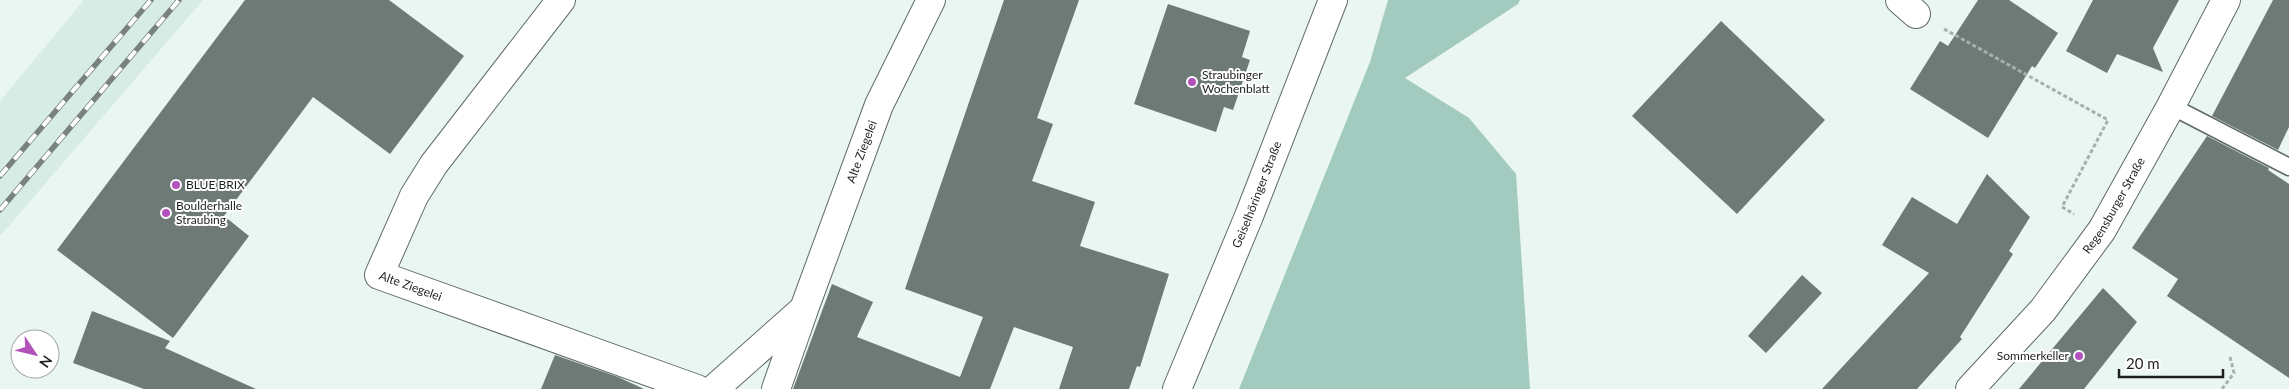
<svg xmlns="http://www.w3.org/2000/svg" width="2289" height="389" font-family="Lato,sans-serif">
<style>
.built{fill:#d6ece5}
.green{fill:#a3cabe}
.building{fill:#6e7a76}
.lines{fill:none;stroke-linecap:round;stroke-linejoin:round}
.service-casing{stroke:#5f6a67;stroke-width:19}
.minor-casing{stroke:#5f6a67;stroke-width:30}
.tertiary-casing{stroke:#5f6a67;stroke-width:30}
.secondary-casing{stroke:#5f6a67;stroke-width:30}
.path{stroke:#a6b1ad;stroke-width:3;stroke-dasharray:4 2.5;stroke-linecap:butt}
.service{stroke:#fff;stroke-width:16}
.minor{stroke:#fff;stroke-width:28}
.tertiary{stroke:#fff;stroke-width:28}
.secondary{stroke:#fff;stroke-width:28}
.rail-casing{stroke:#79827f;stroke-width:5.5}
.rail{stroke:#fff;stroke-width:4;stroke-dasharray:11;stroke-linecap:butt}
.poi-dot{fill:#b151b9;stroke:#fff;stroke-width:2}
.labels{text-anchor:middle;stroke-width:4;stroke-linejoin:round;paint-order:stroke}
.poi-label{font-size:12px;fill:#1c211f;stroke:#fff;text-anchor:start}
.street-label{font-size:12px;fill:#1c211f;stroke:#fff}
</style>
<rect width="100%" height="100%" fill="#e9f6f2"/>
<path class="built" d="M84,0H203L0,236V101Z"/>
<path class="green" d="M1388,0H1520L1518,4L1405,78L1469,118L1516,174L1530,389H1239L1370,62Z"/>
<g class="building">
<path d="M245,0H389L464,56L390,154L313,97L224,216L249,236L173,338L57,250Z"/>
<path d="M1004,0H1079L1037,118L1053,124L1032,181L1095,202L1080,246L1169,274L1140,367L1137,366L1129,389H1059L1073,347L1014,327L990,389H793L832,284L873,302L857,337L960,377L983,317L905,289Z"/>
<path d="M1978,0H2009L2058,33L2035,68L2032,66L1988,138L1910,89L1940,41L1948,46Z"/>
<path d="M2093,0H2179L2153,48L2163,72L2117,54L2107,73L2066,51Z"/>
<path d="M2273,0H2289V127L2278,150L2212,116Z"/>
<path d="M1168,4L1250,31L1242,57L1250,60L1233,110L1224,107L1216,132L1134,104Z"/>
<path d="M1721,21L1825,120L1737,214L1632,116Z"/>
<path d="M2207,136L2269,168L2268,170L2289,184V378L2167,296L2178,279L2132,248Z"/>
<path d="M1987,174L2030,217L2009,251L2013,254L1960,337L1962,339L1917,389H1822L1929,273L1882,245L1912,197L1957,224Z"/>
<path d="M1802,275L1822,293L1766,353L1748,336Z"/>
<path d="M2103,288L2137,322L2084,389H2019Z"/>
<path d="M92,311L170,341L165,348L256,389H144L73,363Z"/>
<path d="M555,355L618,377L644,389H541Z"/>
</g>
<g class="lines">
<g class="service-casing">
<path id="service" d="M2171,106L2289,167"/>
</g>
<g class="minor-casing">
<g id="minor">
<path id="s1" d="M561,0L434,164L414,196L379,275L697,389"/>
<path d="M1900,0L1916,14"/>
<path id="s2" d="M714,389L804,309L879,105L931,0"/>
<path d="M776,389L803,312"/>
</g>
</g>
<g class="tertiary-casing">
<g id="tertiary">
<path id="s3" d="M1970,389L2043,310L2102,230L2171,106L2226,0"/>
</g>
</g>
<g class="secondary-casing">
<g id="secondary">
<path id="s4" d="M1177,389L1249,216L1333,0"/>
</g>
</g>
<g class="path">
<path d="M1944,29L2108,120L2062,207L2074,214"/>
<path d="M2222,389L2234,373L2230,357"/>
</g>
<use href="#service" class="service"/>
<use href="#minor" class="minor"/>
<use href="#tertiary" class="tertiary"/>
<use href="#secondary" class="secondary"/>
<g class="rail-casing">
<g id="rail">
<path d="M0,176L151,0"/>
<path d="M0,210L179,0"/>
</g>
</g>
<use href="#rail" class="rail"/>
</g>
<g class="poi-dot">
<circle cx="1192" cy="82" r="5"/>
<circle cx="176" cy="185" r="5"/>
<circle cx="166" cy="213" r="5"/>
<circle cx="2079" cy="356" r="5"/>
</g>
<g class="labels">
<g class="poi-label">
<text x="1202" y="79">Straubinger<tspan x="1202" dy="14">Wochenblatt</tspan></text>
<text x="186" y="189">BLUE BRIX</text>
<text x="176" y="210">Boulderhalle<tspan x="176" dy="14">Straubing</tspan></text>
<text x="2069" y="360" text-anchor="end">Sommerkeller</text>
</g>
<g class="street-label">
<text dy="4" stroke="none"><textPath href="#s2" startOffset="288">Alte Ziegelei</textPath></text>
<text dy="4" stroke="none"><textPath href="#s4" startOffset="210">Geiselhöringer Straße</textPath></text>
<text dy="4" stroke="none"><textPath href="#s3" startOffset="234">Regensburger Straße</textPath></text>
<text dy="4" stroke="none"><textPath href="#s1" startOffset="365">Alte Ziegelei</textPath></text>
</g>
</g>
<g transform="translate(35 354) rotate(125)"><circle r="24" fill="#ffffff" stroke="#a4a6a5"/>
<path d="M0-4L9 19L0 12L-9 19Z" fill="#b151b9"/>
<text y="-8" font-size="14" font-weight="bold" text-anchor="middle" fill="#1c211f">N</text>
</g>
<path d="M2119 369v8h104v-8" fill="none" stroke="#1c211f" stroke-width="2.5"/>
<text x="2126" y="369" font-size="15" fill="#1c211f" stroke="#ffffff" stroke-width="4" paint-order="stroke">20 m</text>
</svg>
